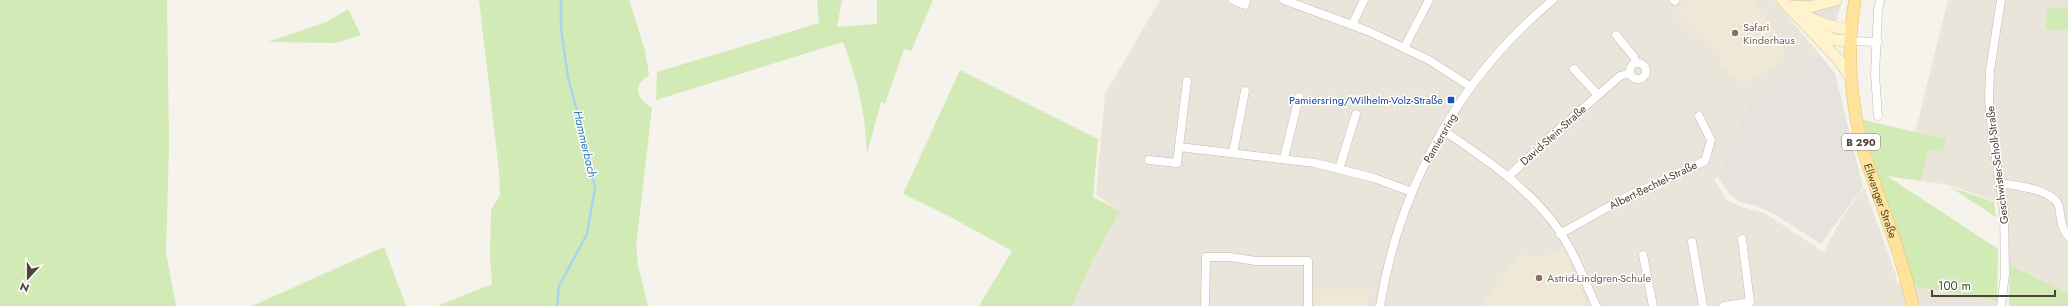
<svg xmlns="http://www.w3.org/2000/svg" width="2068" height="306" font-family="Jost,sans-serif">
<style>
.residential{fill:#eae5da}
.industrial{fill:#e6e2dd}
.education{fill:#efe8d6}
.green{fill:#d2eab5}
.parking{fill:#e5e3e0}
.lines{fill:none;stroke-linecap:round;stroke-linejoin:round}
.stream{stroke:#a9d4f2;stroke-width:2.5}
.street-casing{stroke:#c2bbae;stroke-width:9}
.secondary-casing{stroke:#d6c79b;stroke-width:12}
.primary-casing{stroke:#e6c16a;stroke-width:13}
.street{stroke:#fff;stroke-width:8}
.secondary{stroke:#fff3cd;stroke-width:11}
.primary{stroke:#ffe39c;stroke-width:12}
.education-dot{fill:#8d6e63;stroke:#fff;stroke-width:1.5}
.transit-dot{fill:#1a4fb4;stroke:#fff;stroke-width:1.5}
.labels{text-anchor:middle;stroke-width:3;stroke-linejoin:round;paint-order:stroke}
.shield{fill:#fff;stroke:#817c74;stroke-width:1}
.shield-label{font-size:10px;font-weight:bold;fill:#4b4439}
.education-label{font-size:11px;fill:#785e54;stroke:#fff;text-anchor:start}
.transit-label{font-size:11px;fill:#164399;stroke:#fff;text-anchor:end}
.street-label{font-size:11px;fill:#4b4439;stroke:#fff}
.water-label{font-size:12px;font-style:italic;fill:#2e7ab2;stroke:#fff}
</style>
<rect width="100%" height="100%" fill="#f6f3ec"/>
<g class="residential">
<path d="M1160,0H1774L1821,56L1749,101L1718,177L1714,179L1727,200L1739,206L1764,213L1824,252L1841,219L1861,191L1865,189L1896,275L1897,283L1997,301V306H1072L1093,260L1120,211L1096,195L1105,94Z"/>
<path d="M1948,0H2068V293L2006,263L2005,205L1950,185L1921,181L1929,149L1946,139L1915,133Z"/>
</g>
<g class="industrial">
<path d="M1798,0H1842L1836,23L1810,11Z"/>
<path d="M1821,56L1835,74L1863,187L1821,244L1774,214L1757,206L1740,202L1730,195L1718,177L1749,101Z"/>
</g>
<g class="education">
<path d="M1692,0H1754L1783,43L1784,60L1743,84L1718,64L1722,58L1684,24L1677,15Z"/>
<path d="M1563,248L1588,306H1483V303L1519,255L1544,257Z"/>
<path d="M1312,289L1369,290L1367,306H1313Z"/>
</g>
<g class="green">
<path d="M0,0H167L169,144L166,253L176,306H0Z"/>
<path d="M479,0H629L645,50L649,75C631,87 637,98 652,108L636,245L638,265L648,306H437L492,284L490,256L491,210L500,195L499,171Z"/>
<path d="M817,0H842L837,27L877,24V0H933L911,51L904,49L885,104L881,102L867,154C865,111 858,81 843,42L656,100L657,72L819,23Z"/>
<path d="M2068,7V30H2045L2047,9Z"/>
<path d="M348,9L361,35L335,43L268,42L326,22Z"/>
<path d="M960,70L1098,139L1093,197L1120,211L1093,260L1072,306H979L1012,251L947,215L903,194Z"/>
<path d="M1863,120L1946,139L1943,152L1929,149L1921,181L1887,176L1998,249L1997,301L1913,286L1873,161Z"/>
<path d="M1950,187L1994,202L1996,217Z"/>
<path d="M384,247L406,306H252Z"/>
<path d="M2010,265L2068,293V306H2009Z"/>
</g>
<path class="parking" d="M1156,148L1175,150L1173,159L1155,157Z"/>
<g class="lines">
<path class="stream" d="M557,306L559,286L587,234L595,188L587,147L568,78L561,28V0"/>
<g class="street-casing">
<g id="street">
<path d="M1233,0L1245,5L1246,0"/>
<path d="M1284,0L1368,31L1429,60L1471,87"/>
<path d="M1674,0L1675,1"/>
<path d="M2001,0L1990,70L1989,100L1993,140L2004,210L2005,275L2001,306"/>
<path d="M1352,25L1364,0"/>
<path d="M1616,35L1634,57L1636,63"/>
<path d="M1851,41L1878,42"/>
<path d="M1404,48L1429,0"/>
<circle cx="1638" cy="71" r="8"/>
<path d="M1574,69L1598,95"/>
<path d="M1878,116L1875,74L1878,10L1880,0"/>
<path d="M1443,130C1481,156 1519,181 1549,217C1570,242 1583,276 1596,306"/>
<path d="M1179,147L1315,163L1374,178L1412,192"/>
<path d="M1233,153L1245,91"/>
<path d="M1284,158L1299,97"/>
<path d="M1149,160L1177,163L1187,81"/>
<path d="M1339,169L1356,114"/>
<path d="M1509,176L1549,138L1620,76L1630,73"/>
<path d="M1999,183C2014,185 2055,189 2059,207C2061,218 2061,228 2068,236"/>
<path d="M1560,234L1624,198L1705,161L1711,140L1699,116"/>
<path d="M1692,242L1703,306"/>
<path d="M1643,255L1653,306"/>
<path d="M1205,306L1206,257H1230L1256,261H1308V306"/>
<path d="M1380,306C1399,188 1460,76 1553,0"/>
<path d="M1724,306L1750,302L1742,239"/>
</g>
</g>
<g class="secondary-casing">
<g id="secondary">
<path d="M1782,0L1839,60L1851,79"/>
<path d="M1792,6L1810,7L1836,0"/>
<path d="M1795,10C1814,20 1830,28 1852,30"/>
<path d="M1813,30L1835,40L1851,41"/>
</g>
</g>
<g class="primary-casing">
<g id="primary">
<path id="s1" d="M1855,0C1847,46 1850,96 1861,141C1866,162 1874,182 1881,202C1893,235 1905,271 1913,306"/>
</g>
</g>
<use href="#street" class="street"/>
<use href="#secondary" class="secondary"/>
<use href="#primary" class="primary"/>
</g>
<g class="education-dot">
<circle cx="1735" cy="33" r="4"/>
<circle cx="1539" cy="278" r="4"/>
</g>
<rect class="transit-dot" x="1447" y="96" width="8" height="8" rx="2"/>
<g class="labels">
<rect class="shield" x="1842" y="134" width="38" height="16" rx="3"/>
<g class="shield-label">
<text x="1861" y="146">B 290</text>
</g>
<g class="education-label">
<text x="1743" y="31">Safari<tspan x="1743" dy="13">Kinderhaus</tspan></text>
<text x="1547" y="282">Astrid-Lindgren-Schule</text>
</g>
<g class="transit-label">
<text x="1443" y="104">Pamiersring/Wilhelm-Volz-Straße</text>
</g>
<g class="street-label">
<text transform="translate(1553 135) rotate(-42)" y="4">David-Stein-Straße</text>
<text transform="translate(1440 138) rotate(-60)" y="4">Pamiersring</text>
<text transform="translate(1997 165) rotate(-97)" y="4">Geschwister-Scholl-Straße</text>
<text transform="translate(1653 185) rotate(-26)" y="4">Albert-Bechtel-Straße</text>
<text dy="4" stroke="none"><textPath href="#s1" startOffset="205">Ellwanger Straße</textPath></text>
</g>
<g class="water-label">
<text transform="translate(585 144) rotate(77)" y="4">Hammerbach</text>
</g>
</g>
<g transform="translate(28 278) rotate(201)" stroke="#ffffff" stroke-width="3" paint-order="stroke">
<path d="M0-3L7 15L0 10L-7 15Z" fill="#4b4439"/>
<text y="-6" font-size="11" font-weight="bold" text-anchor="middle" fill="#4b4439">N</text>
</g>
<path d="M1932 290v6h123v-6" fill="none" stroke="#4b4439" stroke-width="2"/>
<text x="1938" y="290" font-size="12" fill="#4b4439" stroke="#ffffff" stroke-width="3" paint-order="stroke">100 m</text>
</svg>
